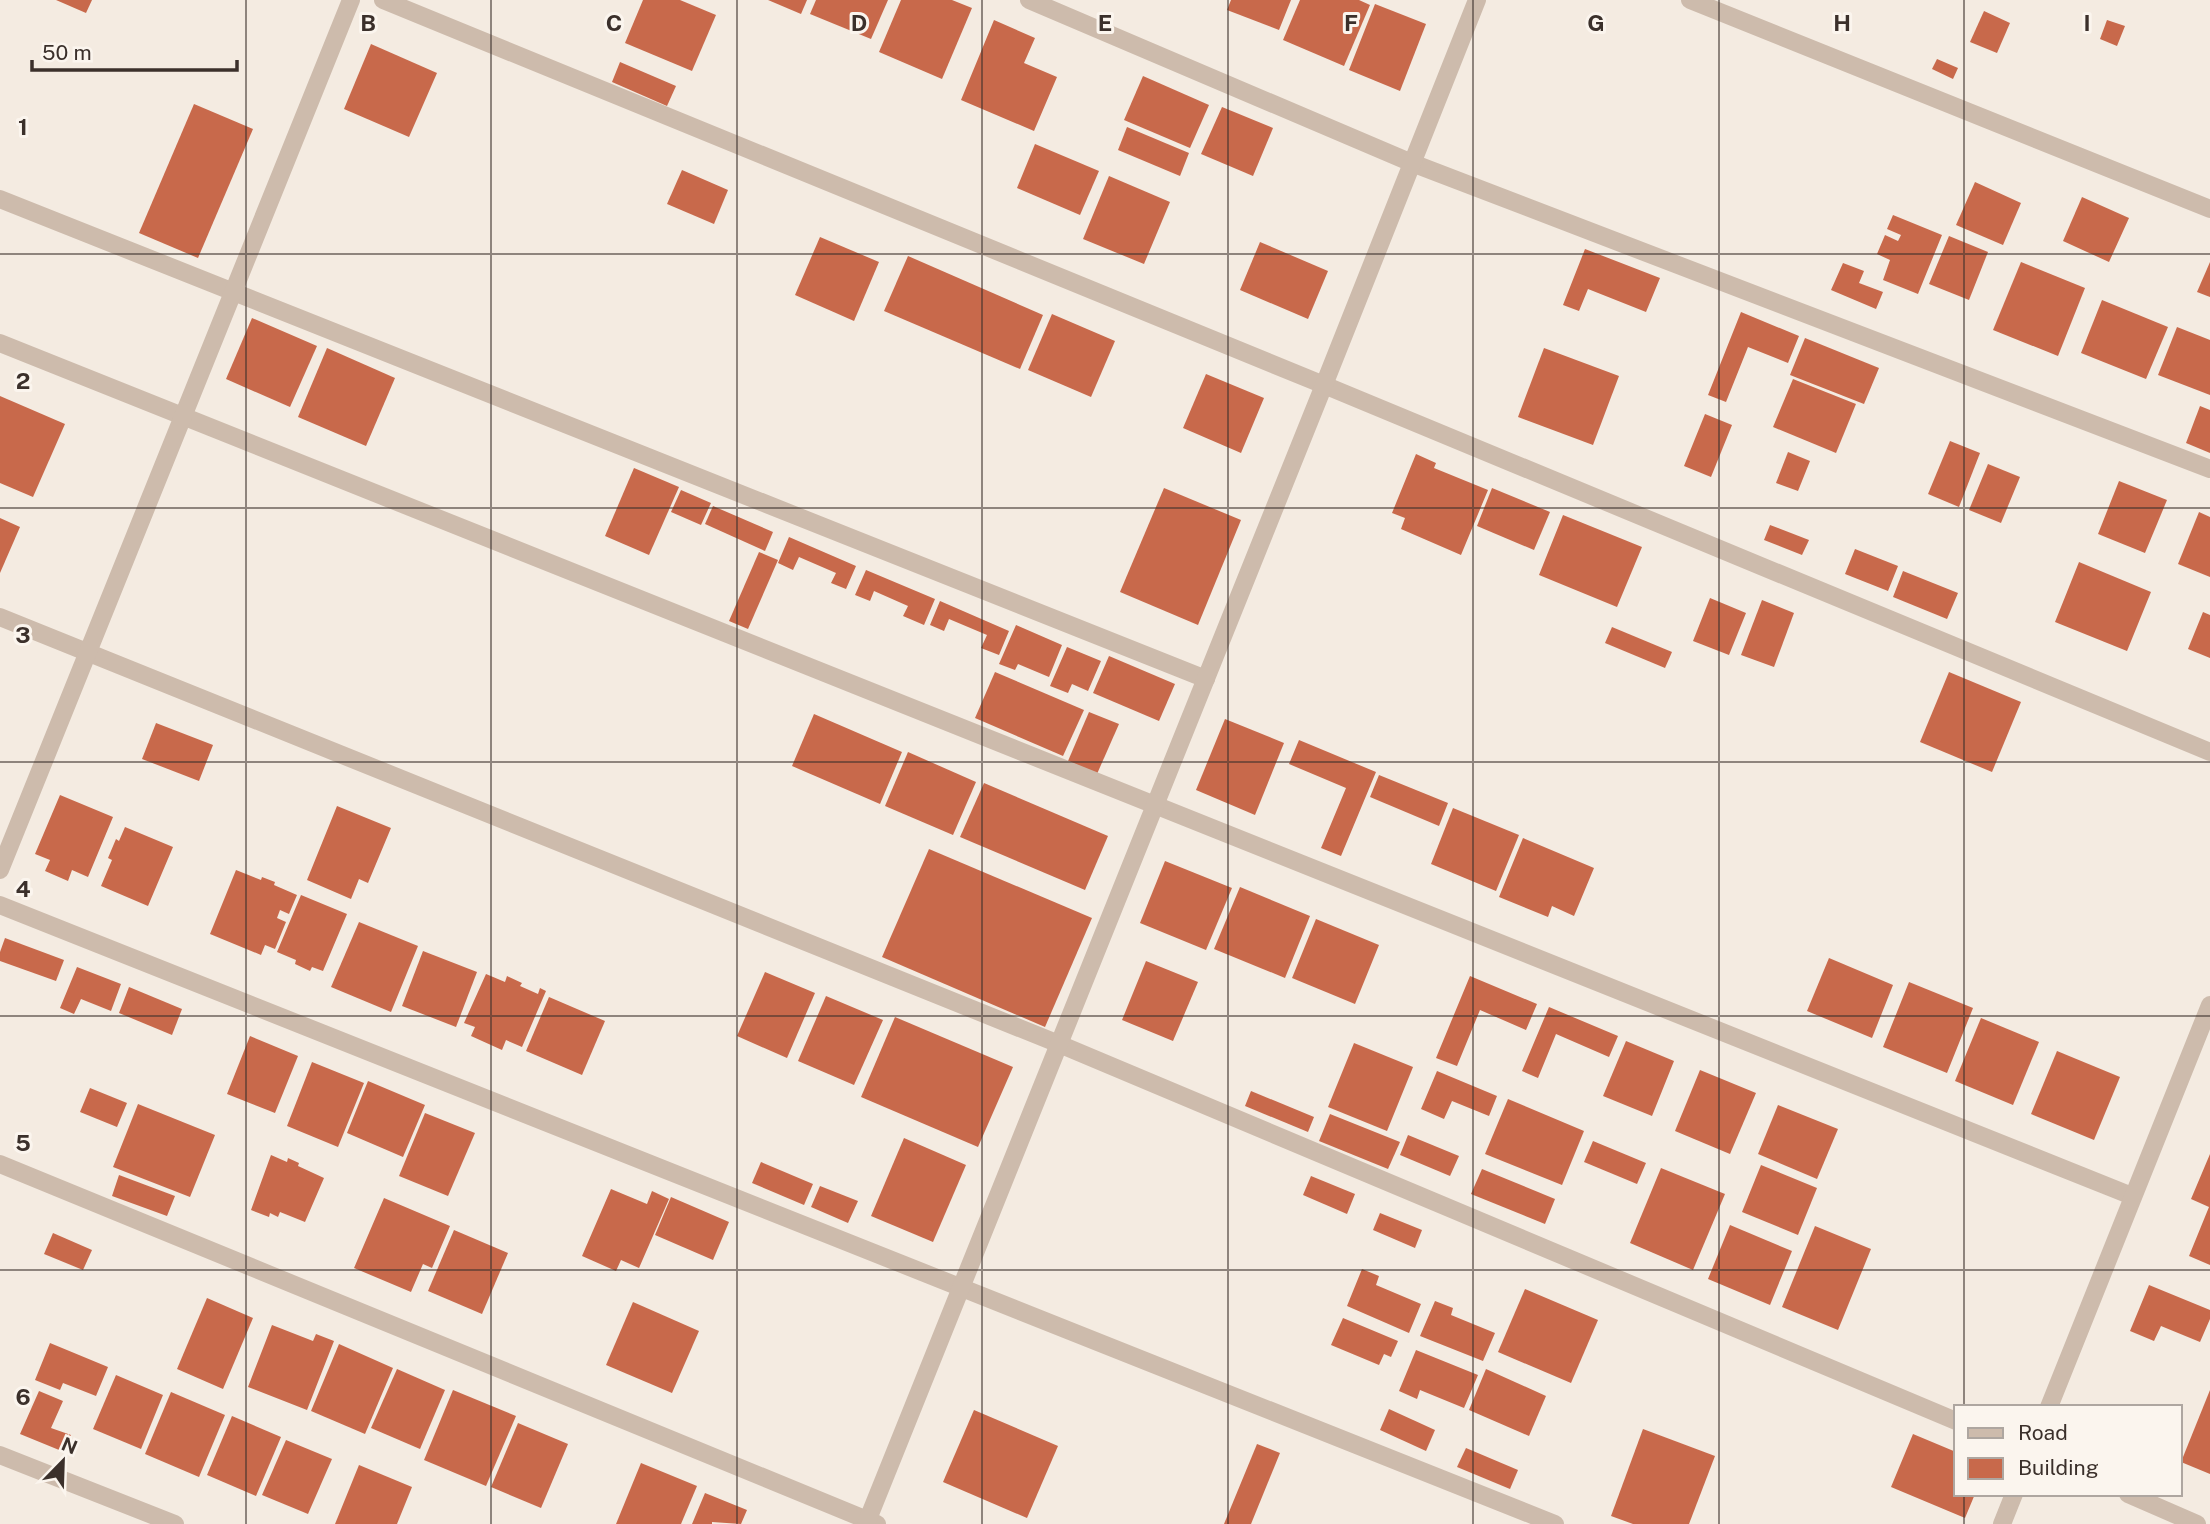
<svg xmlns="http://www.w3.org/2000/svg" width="2210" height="1524" font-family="'Public Sans',sans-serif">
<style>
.building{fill:#c8694b}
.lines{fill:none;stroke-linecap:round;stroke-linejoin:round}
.street{stroke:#cdbbac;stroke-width:18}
.grid{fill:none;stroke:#3b302b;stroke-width:2;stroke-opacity:0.55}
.grid-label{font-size:23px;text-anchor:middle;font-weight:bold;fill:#3b302b;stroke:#fbf5ee;stroke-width:6;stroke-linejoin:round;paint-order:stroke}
</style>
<rect width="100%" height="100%" fill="#f4ebe1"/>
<g class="building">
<path d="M56,0H92L86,13Z"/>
<path d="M643,0H680L716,15L692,71L625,43Z"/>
<path d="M768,0H807L801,14Z"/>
<path d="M816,0H888L871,39L810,14Z"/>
<path d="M901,0H952L972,8L942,79L879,52Z"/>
<path d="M1231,0H1291L1279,30L1227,10Z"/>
<path d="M1300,0H1359L1370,5L1344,66L1283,40Z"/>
<path d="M1375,4L1426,24L1400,91L1349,70Z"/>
<path d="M1984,11L2010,23L1997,53L1970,42Z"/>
<path d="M994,20L1035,38L1024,63L1057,77L1034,131L961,100Z"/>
<path d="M2107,20L2125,26L2117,46L2100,39Z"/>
<path d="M371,44L437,73L409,137L344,109Z"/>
<path d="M1937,59L1958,68L1953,79L1932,69Z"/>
<path d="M620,62L676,86L667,106L612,82Z"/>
<path d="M1143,76L1209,105L1190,148L1124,120Z"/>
<path d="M194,104L253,129L198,258L139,233Z"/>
<path d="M1222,107L1273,128L1253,176L1201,154Z"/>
<path d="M1127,127L1189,153L1180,176L1118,150Z"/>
<path d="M1035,144L1099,171L1080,215L1017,188Z"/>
<path d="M682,170L728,190L714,224L667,204Z"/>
<path d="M1109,176L1170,202L1144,264L1083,239Z"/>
<path d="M1975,182L2021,203L2003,245L1956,225Z"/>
<path d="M2082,197L2129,218L2109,262L2063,241Z"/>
<path d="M1893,215L1942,235L1918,294L1883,280L1890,260L1877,254L1885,235L1898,241L1901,235L1887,229Z"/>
<path d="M1949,236L1988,252L1969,300L1929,284Z"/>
<path d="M820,237L879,262L854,321L795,295Z"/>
<path d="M1260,242L1328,271L1308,319L1240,290Z"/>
<path d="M1585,249L1660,278L1646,312L1588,289L1579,311L1563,305Z"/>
<path d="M908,256L1043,315L1020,369L884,311Z"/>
<path d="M2021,262L2085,288L2058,356L1993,330Z"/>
<path d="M2210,262V297L2197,292Z"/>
<path d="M1843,263L1864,271L1859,283L1883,292L1876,309L1831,290Z"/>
<path d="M2102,300L2168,327L2146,379L2081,353Z"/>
<path d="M1741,312L1799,336L1788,363L1748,347L1726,402L1708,395Z"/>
<path d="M1052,314L1115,341L1091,397L1028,370Z"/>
<path d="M252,318L317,346L290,407L226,379Z"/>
<path d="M2177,327L2210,340V395L2158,375Z"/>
<path d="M1805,338L1879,368L1864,404L1790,375Z"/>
<path d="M327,348L395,378L366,446L298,417Z"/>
<path d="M1544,348L1619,376L1593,445L1518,417Z"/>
<path d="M1206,374L1264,398L1241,453L1183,428Z"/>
<path d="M1793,379L1856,404L1836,453L1773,427Z"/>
<path d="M0,396L65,424L33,497L0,483Z"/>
<path d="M2200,406L2210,410V453L2186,443Z"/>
<path d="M1705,414L1732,425L1711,477L1684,466Z"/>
<path d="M1950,441L1980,453L1959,507L1928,494Z"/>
<path d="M1788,452L1810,461L1798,491L1776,483Z"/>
<path d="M1416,454L1436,463L1434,468L1488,490L1461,555L1401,529L1405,518L1392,513Z"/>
<path d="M1988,464L2020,477L2001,523L1969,510Z"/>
<path d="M634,468L679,487L649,555L605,536Z"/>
<path d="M2119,481L2167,500L2145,553L2098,534Z"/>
<path d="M1164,488L1241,520L1198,625L1120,592Z"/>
<path d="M1492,488L1550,512L1534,550L1477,526Z"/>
<path d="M681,490L711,503L701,525L671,512Z"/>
<path d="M713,506L773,532L765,551L705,524Z"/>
<path d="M2199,512L2210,517V577L2178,564Z"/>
<path d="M1563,515L1642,547L1617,607L1539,575Z"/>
<path d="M0,518L20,527L0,573Z"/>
<path d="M1770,525L1809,540L1802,555L1764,540Z"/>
<path d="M789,537L856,566L846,589L831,583L836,573L799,557L793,570L778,563Z"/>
<path d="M1855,549L1898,566L1888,591L1845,574Z"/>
<path d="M759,552L778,560L748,629L729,621Z"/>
<path d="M2079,562L2151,592L2127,651L2055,622Z"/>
<path d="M866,570L935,599L924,625L903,616L908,606L874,591L870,601L855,595Z"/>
<path d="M1903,571L1958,593L1947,619L1893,597Z"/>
<path d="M1710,598L1746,613L1729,655L1693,641Z"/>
<path d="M1762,600L1794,613L1774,667L1741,655Z"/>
<path d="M940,601L1009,631L999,655L981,648L987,635L949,619L944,631L930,625Z"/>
<path d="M2203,612L2210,615V658L2188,649Z"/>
<path d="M1016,625L1062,645L1049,677L1018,664L1015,670L999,664Z"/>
<path d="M1612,627L1672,652L1665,668L1605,643Z"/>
<path d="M1067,647L1101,661L1088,691L1072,684L1068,693L1050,686Z"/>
<path d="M1109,656L1175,684L1159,721L1093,693Z"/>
<path d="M995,672L1084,710L1063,756L975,718Z"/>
<path d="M1949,672L2021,702L1992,772L1920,742Z"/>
<path d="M1089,712L1119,724L1097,774L1068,761Z"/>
<path d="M814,714L902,752L880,804L792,766Z"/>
<path d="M1225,719L1284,743L1255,815L1196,790Z"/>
<path d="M156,723L213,745L199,781L142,759Z"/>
<path d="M1299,740L1376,772L1341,856L1321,848L1346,788L1289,764Z"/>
<path d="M908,752L976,782L953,835L885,806Z"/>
<path d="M1379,775L1448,803L1439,826L1370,797Z"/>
<path d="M984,783L1108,836L1085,890L960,837Z"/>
<path d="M60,795L113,817L88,877L72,870L68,881L45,871L50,860L35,854Z"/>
<path d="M337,806L391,828L368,883L359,879L351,899L307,880Z"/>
<path d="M1453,808L1519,835L1496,891L1431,864Z"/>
<path d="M125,827L173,847L148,906L101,886L112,860L108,858L116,839L119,841Z"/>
<path d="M1523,838L1594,868L1574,916L1552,906L1548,917L1499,897Z"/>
<path d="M929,849L1092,918L1045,1027L882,957Z"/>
<path d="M1165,861L1232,888L1206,950L1140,923Z"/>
<path d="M236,870L261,880L262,877L275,882L274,885L297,895L289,914L280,910L277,918L286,922L275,949L265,945L261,955L210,934Z"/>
<path d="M1240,887L1310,916L1285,978L1214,949Z"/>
<path d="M301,895L347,914L323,971L312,967L310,971L295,964L296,960L277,952Z"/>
<path d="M1316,919L1379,945L1355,1004L1292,978Z"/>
<path d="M359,922L418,946L391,1012L331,987Z"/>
<path d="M5,938L64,960L56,981L0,961V952Z"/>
<path d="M423,951L477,972L456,1027L402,1006Z"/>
<path d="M1829,958L1893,985L1872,1038L1807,1011Z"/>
<path d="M1146,961L1198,982L1173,1041L1122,1020Z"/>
<path d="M77,967L121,984L111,1011L81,999L74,1014L60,1008Z"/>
<path d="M765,972L815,993L787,1058L737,1036Z"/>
<path d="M486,974L505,982L507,976L522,983L520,986L538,994L540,988L546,991L522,1047L506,1040L502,1050L471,1036L475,1027L464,1023Z"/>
<path d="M1470,976L1537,1004L1526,1030L1480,1010L1457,1066L1436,1058Z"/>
<path d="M1909,982L1973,1008L1947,1073L1883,1047Z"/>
<path d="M129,987L182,1009L172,1035L119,1013Z"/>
<path d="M826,996L883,1020L854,1085L798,1061Z"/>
<path d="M549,997L605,1021L582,1075L526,1051Z"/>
<path d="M1549,1007L1618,1036L1609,1057L1556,1034L1538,1078L1522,1071Z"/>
<path d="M895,1017L1013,1067L978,1147L861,1097Z"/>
<path d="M1981,1018L2039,1042L2013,1105L1955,1081Z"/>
<path d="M250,1036L298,1056L275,1113L227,1094Z"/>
<path d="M1626,1041L1674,1061L1652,1116L1603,1096Z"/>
<path d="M1354,1043L1413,1067L1387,1131L1328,1107Z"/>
<path d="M2057,1051L2120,1077L2094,1140L2031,1114Z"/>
<path d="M312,1062L364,1083L338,1147L287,1126Z"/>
<path d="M1700,1070L1756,1093L1730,1154L1675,1131Z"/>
<path d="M1437,1071L1497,1096L1489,1116L1452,1101L1444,1119L1421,1109Z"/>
<path d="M368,1081L425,1105L403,1157L347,1133Z"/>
<path d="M90,1088L127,1103L117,1127L80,1112Z"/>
<path d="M1251,1091L1314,1117L1308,1132L1245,1106Z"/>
<path d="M1508,1099L1584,1131L1562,1185L1485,1154Z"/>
<path d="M138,1104L215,1135L190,1197L113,1167Z"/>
<path d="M1778,1105L1838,1129L1817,1179L1758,1154Z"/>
<path d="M425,1113L475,1133L448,1196L399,1176Z"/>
<path d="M1330,1114L1400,1142L1388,1169L1319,1141Z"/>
<path d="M1408,1135L1459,1156L1450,1176L1400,1155Z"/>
<path d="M904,1138L966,1165L933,1242L871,1216Z"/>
<path d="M1593,1141L1646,1163L1637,1184L1584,1162Z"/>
<path d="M2210,1154V1265L2189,1256L2209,1207L2191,1199Z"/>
<path d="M271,1155L287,1162L288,1158L299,1163L298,1166L324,1178L305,1222L280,1212L278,1217L270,1213L269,1217L251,1210Z"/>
<path d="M761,1162L813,1184L804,1205L752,1183Z"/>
<path d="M1761,1165L1817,1188L1798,1235L1742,1212Z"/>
<path d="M1661,1168L1725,1194L1693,1270L1630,1243Z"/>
<path d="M1482,1169L1555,1199L1545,1224L1471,1194Z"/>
<path d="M119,1175L175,1196L167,1216L112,1196Z"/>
<path d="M1311,1176L1355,1194L1347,1214L1303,1195Z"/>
<path d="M820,1186L858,1201L848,1223L811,1207Z"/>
<path d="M611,1189L647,1204L652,1191L669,1199L639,1268L621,1260L616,1271L582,1256Z"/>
<path d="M671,1197L729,1222L713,1260L655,1235Z"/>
<path d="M384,1198L450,1226L432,1268L423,1264L411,1292L354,1268Z"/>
<path d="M1380,1213L1422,1230L1415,1248L1373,1230Z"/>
<path d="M1730,1225L1792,1251L1770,1305L1708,1279Z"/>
<path d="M1815,1226L1871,1249L1838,1330L1782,1307Z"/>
<path d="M454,1230L508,1253L482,1314L428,1291Z"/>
<path d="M53,1233L92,1250L83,1270L44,1254Z"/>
<path d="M1362,1269L1379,1276L1376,1285L1421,1304L1409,1333L1347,1306Z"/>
<path d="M2149,1285L2210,1310V1319L2200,1342L2161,1326L2154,1341L2130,1331Z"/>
<path d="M1525,1289L1598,1320L1571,1383L1498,1352Z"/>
<path d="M207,1298L253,1318L223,1389L177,1369Z"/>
<path d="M1435,1301L1453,1308L1451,1315L1495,1333L1483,1361L1420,1336Z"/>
<path d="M633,1302L699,1331L672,1393L606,1365Z"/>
<path d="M1343,1318L1398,1341L1391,1357L1384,1354L1379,1365L1331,1345Z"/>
<path d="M272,1325L313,1341L316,1334L334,1341L307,1410L248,1387Z"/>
<path d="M50,1343L108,1367L96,1396L63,1383L60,1390L35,1380Z"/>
<path d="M339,1344L393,1368L365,1434L311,1411Z"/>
<path d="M1416,1350L1478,1375L1464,1408L1420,1390L1417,1399L1399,1391Z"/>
<path d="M397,1369L445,1390L420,1449L371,1428Z"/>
<path d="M1486,1369L1546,1396L1529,1436L1469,1410Z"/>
<path d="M116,1375L163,1395L141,1449L93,1429Z"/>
<path d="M453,1390L516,1416L486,1486L424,1460Z"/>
<path d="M2210,1390V1474L2181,1462Z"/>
<path d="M39,1391L63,1401L51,1428L71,1435L64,1452L20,1434Z"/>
<path d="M171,1392L225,1415L199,1477L145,1454Z"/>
<path d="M1389,1409L1435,1430L1426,1451L1380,1430Z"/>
<path d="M974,1410L1058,1446L1027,1518L943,1482Z"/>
<path d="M232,1416L281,1437L256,1496L207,1475Z"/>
<path d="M518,1423L568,1444L541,1508L491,1487Z"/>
<path d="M1643,1429L1715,1456L1689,1524H1633L1611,1516Z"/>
<path d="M1913,1434L1956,1452V1494H1975L1965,1518L1891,1487Z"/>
<path d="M286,1440L332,1459L308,1514L262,1495Z"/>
<path d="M1257,1444L1280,1453L1251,1524H1224Z"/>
<path d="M1466,1448L1518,1470L1510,1489L1457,1467Z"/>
<path d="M641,1463L697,1486L681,1524H616Z"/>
<path d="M359,1465L412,1487L397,1524H335Z"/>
<path d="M705,1493L747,1510L741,1524L712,1522V1524H692Z"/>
</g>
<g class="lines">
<g class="street">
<path d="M383,0L1324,385L2210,752"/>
<path d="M1029,0L1412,163L2210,469"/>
<path d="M1690,0L2210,209"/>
<path d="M0,199L1206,679"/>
<path d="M0,343L2132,1196"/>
<path d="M0,617L1059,1044L1956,1421"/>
<path d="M0,870L351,0"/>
<path d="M0,905L1555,1524"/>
<path d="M0,1164L877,1524"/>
<path d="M2049,1407L2210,1005"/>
<path d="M0,1455L175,1524"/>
<path d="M2128,1494L2197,1524"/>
<path d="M866,1524L1324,385L1477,0"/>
<path d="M2002,1524L2014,1494"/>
</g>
</g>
<path class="grid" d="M246,0V1524M491,0V1524M737,0V1524M982,0V1524M1228,0V1524M1473,0V1524M1719,0V1524M1964,0V1407M0,254H2210M0,508H2210M0,762H2210M0,1016H2210M0,1270H2210M1964,1494V1524"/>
<g class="grid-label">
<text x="368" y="31">B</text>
<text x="614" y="31">C</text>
<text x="859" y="31">D</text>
<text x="1105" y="31">E</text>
<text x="1351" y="31">F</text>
<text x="1596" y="31">G</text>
<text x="1842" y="31">H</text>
<text x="2087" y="31">I</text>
<text x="23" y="135">1</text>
<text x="23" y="389">2</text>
<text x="23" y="643">3</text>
<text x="23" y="897">4</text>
<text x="23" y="1151">5</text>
<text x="23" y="1405">6</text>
</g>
<rect x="1954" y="1405" width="228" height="91" fill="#fbf5ee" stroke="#aea6a0" stroke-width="2"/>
<rect x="1968" y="1428" width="35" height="10" fill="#cdbbac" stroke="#aea6a0" stroke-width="2"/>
<text x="2018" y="1440" font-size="21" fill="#3b302b">Road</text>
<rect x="1968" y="1458" width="35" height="21" fill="#c8694b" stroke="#aea6a0" stroke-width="2"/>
<text x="2018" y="1475" font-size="21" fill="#3b302b">Building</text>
<g transform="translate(63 1461) rotate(23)" stroke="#fbf5ee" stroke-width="5" paint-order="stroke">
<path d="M0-5L12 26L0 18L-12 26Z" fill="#3b302b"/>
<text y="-10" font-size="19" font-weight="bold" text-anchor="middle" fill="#3b302b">N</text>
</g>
<path d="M32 60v10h205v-10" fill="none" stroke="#3b302b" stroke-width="3.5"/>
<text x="42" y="60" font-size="21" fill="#3b302b" stroke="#fbf5ee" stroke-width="5" paint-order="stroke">50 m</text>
</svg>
